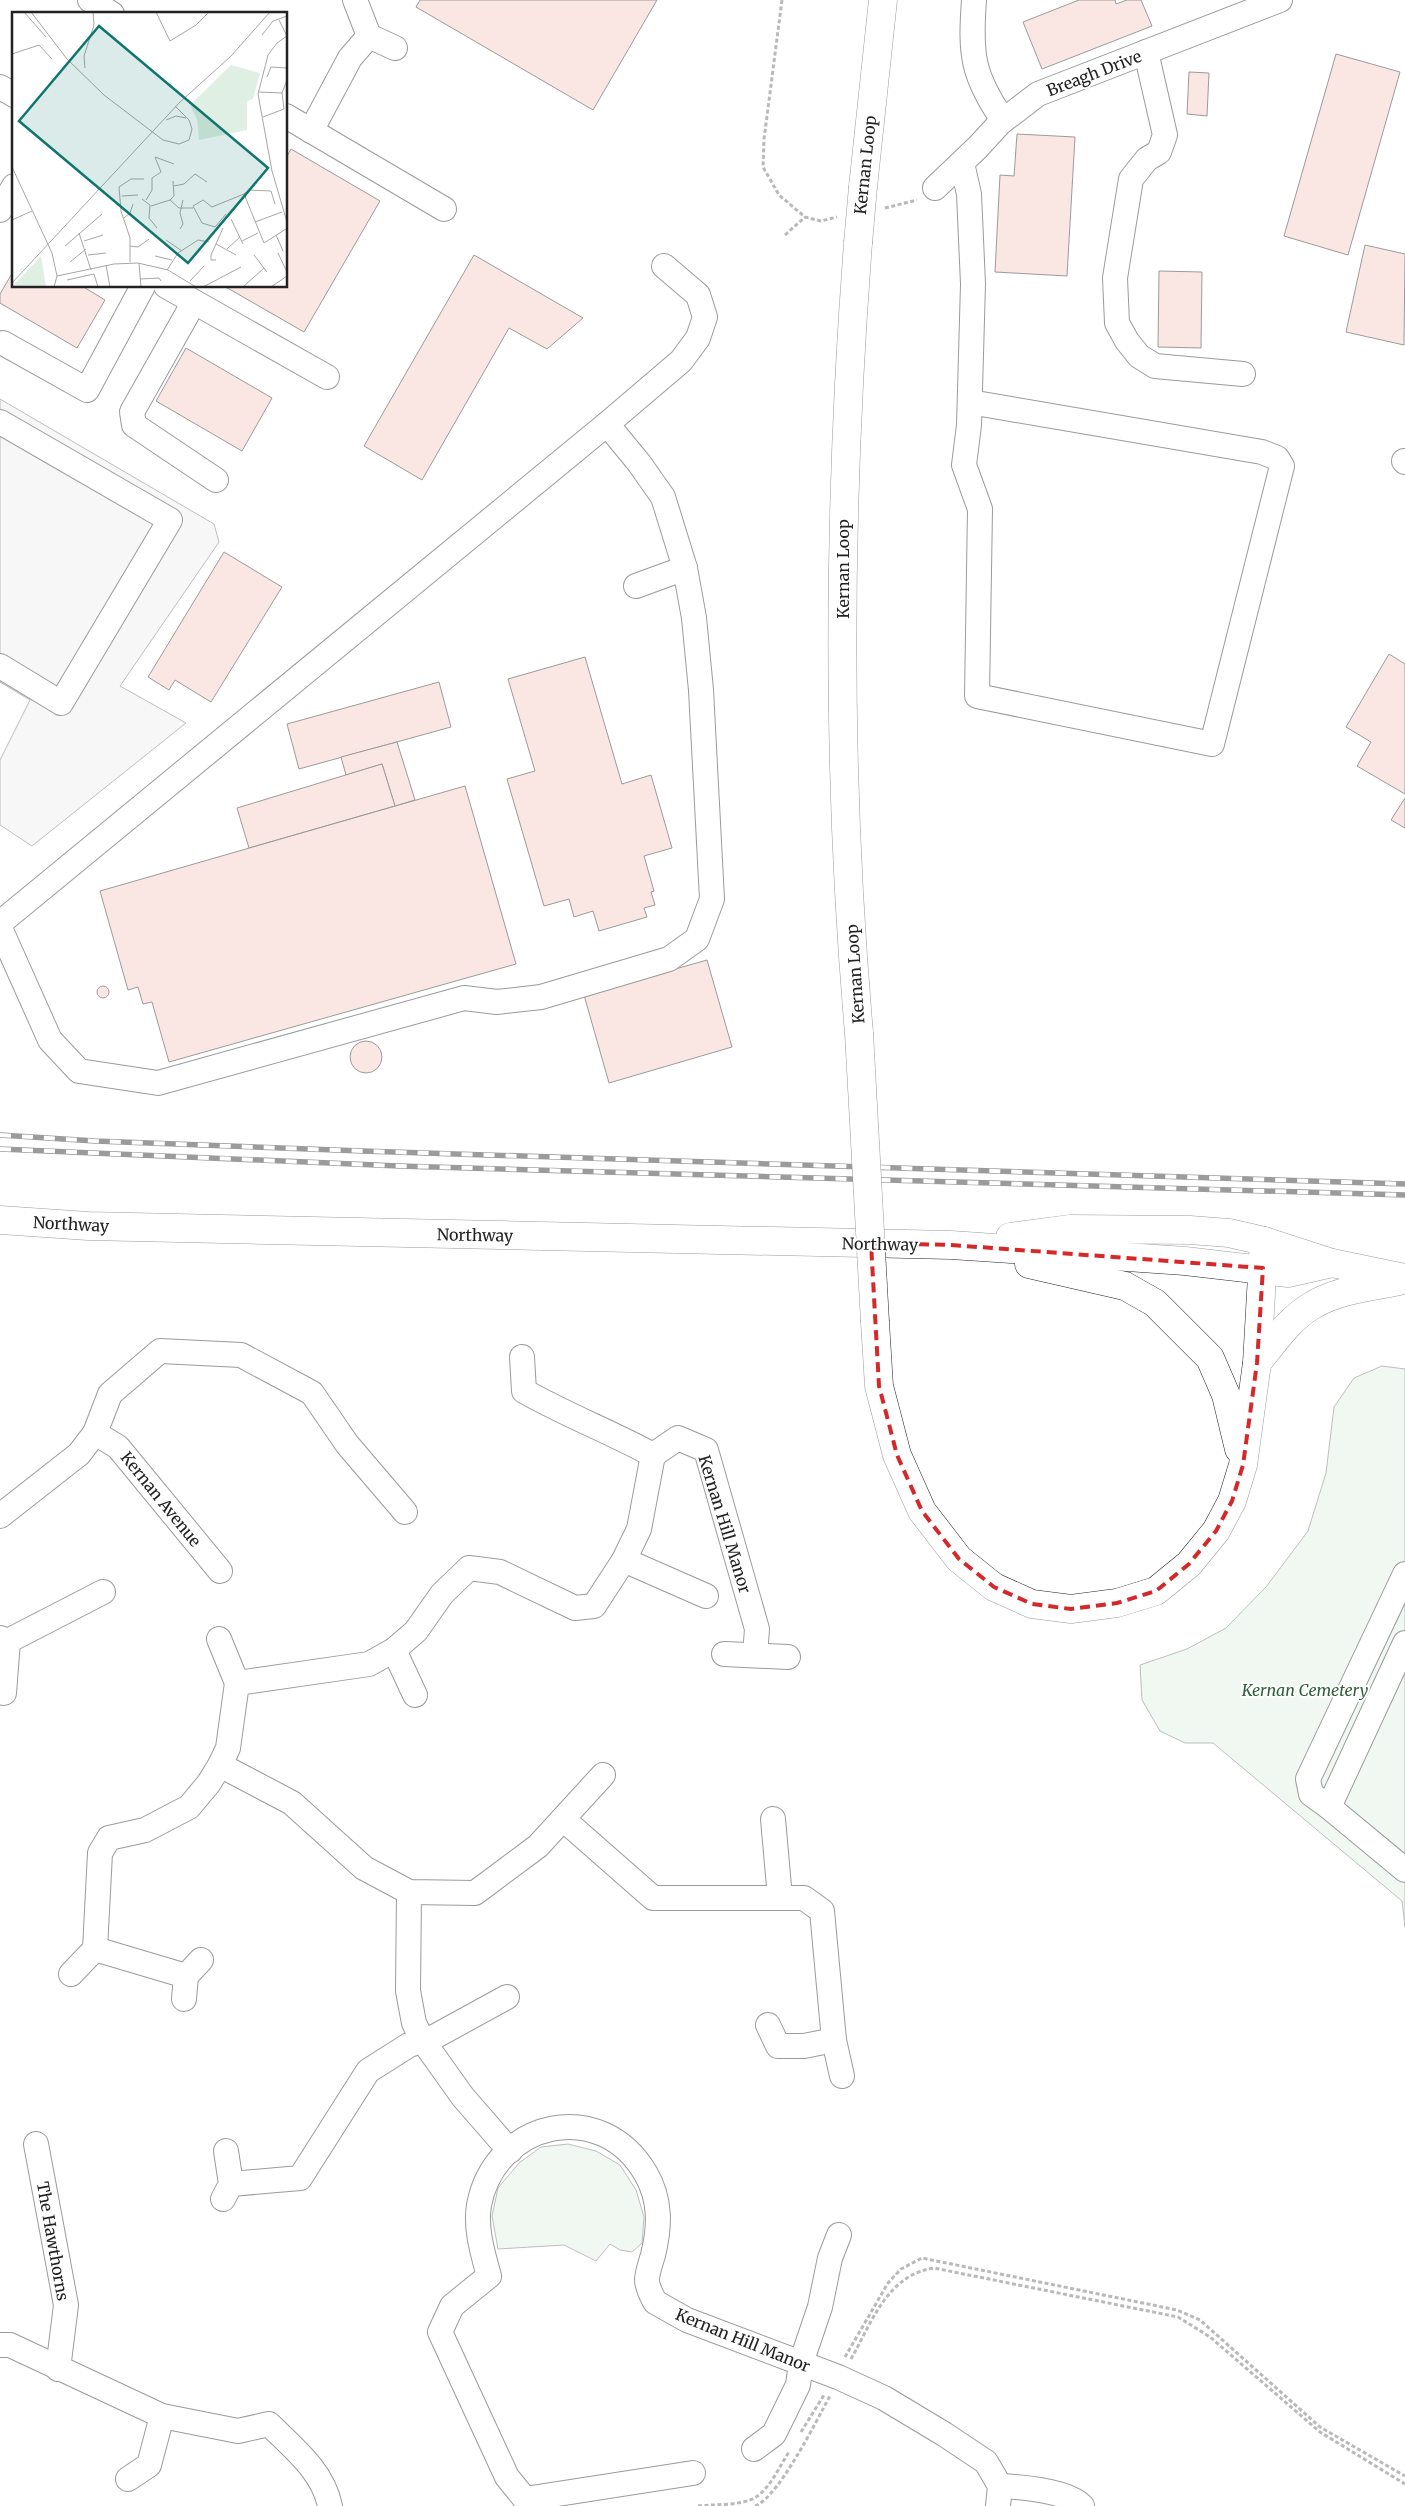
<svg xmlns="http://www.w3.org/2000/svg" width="1405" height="2506" font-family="Merriweather,serif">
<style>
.green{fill:#e0efe3;stroke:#6f6f6f}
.parking{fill:#ededed;stroke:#6f6f6f}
.building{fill:#f3c9c0;stroke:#222}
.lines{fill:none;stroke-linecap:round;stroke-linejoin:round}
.minor-casing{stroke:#222;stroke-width:26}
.highway-casing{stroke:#222;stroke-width:29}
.path{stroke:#646464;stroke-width:3;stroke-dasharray:4 2.5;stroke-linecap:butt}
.minor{stroke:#fff;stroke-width:24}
.highway{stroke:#fff;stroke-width:28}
.rail-casing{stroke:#222;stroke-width:5.5}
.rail{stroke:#fff;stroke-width:4;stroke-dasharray:11;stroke-linecap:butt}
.highway-bridge-casing{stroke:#222;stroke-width:29;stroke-linecap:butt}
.highway-bridge{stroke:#fff;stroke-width:28}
.marked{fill:none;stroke:#d62828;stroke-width:4;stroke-dasharray:10 6;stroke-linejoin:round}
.labels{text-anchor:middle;stroke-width:4;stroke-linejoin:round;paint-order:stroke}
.street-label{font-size:16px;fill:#222;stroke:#fff}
.park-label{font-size:16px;font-style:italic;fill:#2f5e38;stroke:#fff}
.inset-road{fill:none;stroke:#a7a7a7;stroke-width:1}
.view{fill:#0f766e;fill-opacity:0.15;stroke:#0f766e;stroke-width:2.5}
.inset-edge{fill:none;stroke:#222;stroke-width:2.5}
</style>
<rect width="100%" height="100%" fill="#fff"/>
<g class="green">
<path d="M1382,1366L1405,1369V1927L1402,1901L1213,1743H1185L1160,1731L1142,1700L1140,1665L1187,1649L1226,1628L1266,1587L1308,1531L1326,1473L1334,1407L1354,1378Z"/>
<path d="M568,2144L596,2151L620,2165L636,2190L644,2217L642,2243L632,2252L620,2250L610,2244L596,2261L564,2245L498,2249L492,2216L498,2188L519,2163L541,2147Z"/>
</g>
<path class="parking" d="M0,399L214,524L219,542L120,686L186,723L32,846L0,825V760L30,700L0,682Z"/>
<g class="building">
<path d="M420,0H657L593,110L416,7Z"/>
<path d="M1079,0H1115L1116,4L1127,0H1141L1152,26L1042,69L1023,22Z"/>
<path d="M1336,54L1400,72L1348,255L1284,236Z"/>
<path d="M1189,72L1209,73L1207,116L1187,114Z"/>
<path d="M1017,134L1075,137L1067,276L995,272L1000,175L1014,176Z"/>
<path d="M291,149L380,201L304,332L224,286H286V158Z"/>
<path d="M1365,245L1405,254L1404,345L1346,332Z"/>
<path d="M474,255L583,318L547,349L509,328L422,480L364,446Z"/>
<path d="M14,270V286H82L105,300L77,348L0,303V294Z"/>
<path d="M1159,271L1202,272L1201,348L1158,347Z"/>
<path d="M186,348L272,398L242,451L156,401Z"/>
<path d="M224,552L282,587L211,702L175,680L169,690L148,677Z"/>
<path d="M1389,654L1405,664V794L1357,766L1371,742L1346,727Z"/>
<path d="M585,657L622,784L651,775L672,848L644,856L654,891L651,892L655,905L644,908L647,917L599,931L593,911L574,917L569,899L544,906L507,779L535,771L508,679Z"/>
<path d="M439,682L451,727L299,769L287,724Z"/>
<path d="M397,742L415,800L395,806L382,764L346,775L341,757Z"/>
<path d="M382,764L395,806L249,848L237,808Z"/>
<path d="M465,786L516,964L169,1062L152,1002L143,1004L138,987L128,990L100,891Z"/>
<path d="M1405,798V828L1391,820Z"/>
<path d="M707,960L732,1047L609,1083L584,995Z"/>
<circle cx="103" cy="992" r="6"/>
<circle cx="366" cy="1057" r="16"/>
</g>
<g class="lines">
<g class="minor-casing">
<g id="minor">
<path d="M90,0L112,14"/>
<path d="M355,0L369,36"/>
<path d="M974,0C970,54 972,75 1003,120"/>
<path d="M1146,52L1165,135L1159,152L1147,159L1131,179L1115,278L1117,323L1127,341L1139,356L1155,366L1243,374"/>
<path d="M0,87L14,95"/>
<path d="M286,116L444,209"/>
<path d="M311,131L350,58L369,36L395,48"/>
<path d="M962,163L969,194L973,284L969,425L964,465L980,509L977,696L1212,744L1282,466L1277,458L1262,452L970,402"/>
<path d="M935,188L978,147L1000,123L1038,94L1280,0"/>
<path d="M0,210L14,186"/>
<path d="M166,286L327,377"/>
<path d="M194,302L132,412L134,425L216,480"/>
<path d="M3,343L87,390L143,286"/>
<path d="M0,422L170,520L61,703L0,666"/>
<path d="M1404,461L1405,462"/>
<path d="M636,586L685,568"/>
<path d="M0,923L607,424L681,361L698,338L705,317L698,295L664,266"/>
<path d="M0,928L50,1040L79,1071L158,1083L464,998L497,1002L541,997L669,959L697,939L712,899L701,690L694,618L685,568L663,497L639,463L607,424"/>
<path d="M522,1357L524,1391C566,1415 611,1432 653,1455"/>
<path d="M95,1433L118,1447L220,1571"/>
<path d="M0,1516L79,1454L95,1433L110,1394L160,1351L241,1355L312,1393L347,1444L405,1512"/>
<path d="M624,1560L706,1596"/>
<path d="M1405,1574L1308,1779L1311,1794L1329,1807L1405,1643"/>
<path d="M0,1638L8,1641L103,1592"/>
<path d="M394,1650L415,1695"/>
<path d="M724,1654L788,1657"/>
<path d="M237,1683L369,1664L394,1650L416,1631L442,1594L469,1568L500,1572L575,1608L594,1606L624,1560L639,1529L653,1455L678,1438L706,1450L757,1629L755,1655"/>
<path d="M4,1693L8,1641"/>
<path d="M220,1765L292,1803L364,1868L409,1892L475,1893L538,1846L603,1775"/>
<path d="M1329,1807L1405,1870"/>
<path d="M563,1819L653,1898H804L822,1911L834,2040L842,2076"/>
<path d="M773,1819L780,1898"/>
<path d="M409,1892L408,1991L414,2023L423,2041L463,2097L510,2151"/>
<path d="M95,1949L186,1976"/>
<path d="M71,1974L95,1949L100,1853L109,1838L145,1830L189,1807L209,1783L220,1765L228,1748L237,1683L219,1639"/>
<path d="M184,1999L186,1976L201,1960"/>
<path d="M768,2025L778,2046H804L834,2040"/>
<path d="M36,2144L66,2305L58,2369"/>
<path d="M231,2184L300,2178L368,2071L409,2045L434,2037L507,1997"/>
<path d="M223,2199L231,2184L226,2151"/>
<path d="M0,2345H10L162,2416L238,2431L269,2424C293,2448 323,2471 330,2506"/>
<path d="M754,2449L774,2434L798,2385L801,2363L820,2307L830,2258L839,2235"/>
<path d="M693,2473L525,2499L507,2477L440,2332L452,2306L489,2276C483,2254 475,2229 479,2205C495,2121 601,2096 646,2174C661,2200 660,2227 653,2255C651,2262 647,2273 647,2280C647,2287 652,2296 655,2302L687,2320L838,2377L884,2398L944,2434L986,2462L1000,2486L998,2506"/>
<path d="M128,2479L149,2465L162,2416"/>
<path d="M1000,2486C1022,2487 1068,2491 1082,2506"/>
</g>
</g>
<g class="highway-casing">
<g id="highway">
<path d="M863,187L883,0"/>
<path d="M858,243C838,505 836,771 859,1033"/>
<path d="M0,1220L88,1226L951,1245L1185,1261L1288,1273L1332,1263"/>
<path d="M1010,1237L1070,1229L1190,1230L1229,1233L1264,1241L1332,1263L1405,1278"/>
<path d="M1029,1264L1125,1286L1155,1303L1210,1358L1226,1395L1239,1449"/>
<path d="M875,1322L879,1386L897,1455L922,1511L959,1559L994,1587L1032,1604L1071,1609L1117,1603L1156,1591L1189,1564L1216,1531L1232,1501L1243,1465L1257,1363L1264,1241"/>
<path d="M1257,1363C1274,1342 1290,1318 1313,1305C1338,1290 1371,1287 1399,1281"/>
</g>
</g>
<g class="path">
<path d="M782,0L764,139L763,167L779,195L805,217L821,221L837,217"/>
<path d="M885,208L917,200"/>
<path d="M785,235L805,217"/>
<path d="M845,2357L888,2283L901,2269L922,2258L1177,2310L1200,2320L1320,2427L1405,2476"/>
<path d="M851,2359C872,2322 887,2275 934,2268L1178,2317L1210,2337L1320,2432L1405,2484"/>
<path d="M801,2432L824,2395"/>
<path d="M698,2506C715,2504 742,2506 756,2497C771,2487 779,2467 789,2452"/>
<path d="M755,2506C779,2497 816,2421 830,2396"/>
</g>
<use href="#minor" class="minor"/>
<use href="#highway" class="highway"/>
<g class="rail-casing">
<g id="rail">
<path d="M0,1135L95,1141L362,1151L1405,1184"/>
<path d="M0,1149L399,1166L1405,1195"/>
</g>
</g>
<use href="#rail" class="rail"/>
<g class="highway-bridge-casing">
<g id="highway-bridge">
<path d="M858,243L863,187"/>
<path d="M859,1033L875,1322"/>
</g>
</g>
<use href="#highway-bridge" class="highway-bridge"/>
</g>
<path d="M0 0H1405V2506H0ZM871,1243L951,1245L1263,1268L1257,1363L1243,1465L1232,1501L1216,1531L1189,1564L1156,1591L1117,1603L1071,1609L1032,1604L994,1587L959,1559L922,1511L897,1455L879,1386Z" fill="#fff" fill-opacity=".55" fill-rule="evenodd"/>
<path class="marked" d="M871,1243L951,1245L1263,1268L1257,1363L1243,1465L1232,1501L1216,1531L1189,1564L1156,1591L1117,1603L1071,1609L1032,1604L994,1587L959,1559L922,1511L897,1455L879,1386Z"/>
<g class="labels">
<g class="street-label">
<text transform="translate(1094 73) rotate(-21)" y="6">Breagh Drive</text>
<text transform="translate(865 165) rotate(-84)" y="6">Kernan Loop</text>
<text transform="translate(843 569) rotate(-90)" y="6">Kernan Loop</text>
<text transform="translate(855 974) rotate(-94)" y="6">Kernan Loop</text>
<text transform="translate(71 1224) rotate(3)" y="6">Northway</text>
<text transform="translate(475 1235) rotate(1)" y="6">Northway</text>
<text transform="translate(880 1244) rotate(1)" y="6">Northway</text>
<text transform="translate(161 1499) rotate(51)" y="6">Kernan Avenue</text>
<text transform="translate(725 1524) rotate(73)" y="6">Kernan Hill Manor</text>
<text transform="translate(53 2241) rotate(80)" y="6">The Hawthorns</text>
<text transform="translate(743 2340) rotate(22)" y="6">Kernan Hill Manor</text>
</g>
<g class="park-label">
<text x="1305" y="1696">Kernan Cemetery</text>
</g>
</g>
<g transform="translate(12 12)">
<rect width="275" height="275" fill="#fff"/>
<path d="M219,53L248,61L241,87L235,89V118L187,128L185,107L178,93ZM29,244L34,275H0Z" fill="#e0efe3"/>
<path class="inset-road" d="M12,0L34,25M19,0L55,47L92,83L151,128L167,132L177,128L180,117L177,108L163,94M144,0L158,29L184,13L197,0M267,8L275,24M250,23L261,9L275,4M275,24L265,31L256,43L246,82L260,159L275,210M0,42L27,33L40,47M73,56L72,44L82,13L81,0M255,65L259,55L275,56M247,80L270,81M167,91L219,44L258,0M251,105L272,97L270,81L275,68M154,108L164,104L174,106M0,155L40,241L45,264L42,275M162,174L172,172L183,162L195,170M232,182L237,178L259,179L263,192M110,184L126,183M130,187L138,193L137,206L145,216M134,188L140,178V166L149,160L143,145L162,152M158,188L167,196H181M139,194L158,188L162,184L161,169M214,202L203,215L190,211L181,194L191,188L200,195L232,182L252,231L274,217M112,206L118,201L121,192M219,207L231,232M0,208L20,199M243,210L270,200M168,217L171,212L168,201L171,188M67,221L79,258M264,223L271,239M154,228L170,239M72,229L91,223M230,229L246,221M204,232L224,243M53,234L90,202M118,234L126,235L137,227M215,237L228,225M266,241L274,258M76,243L94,241M242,243L255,260M143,244L160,248M204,248H199V243L211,216M58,250L74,237M118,250V226L109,199L107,175L119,167H132M127,251L129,275M94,253L98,275M155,258L166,241L186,228L197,230M45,264L102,252L126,251L156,258L184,275M128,267L147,266L149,269M55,268L82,262L86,275M178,269L192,254M0,271L168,90M191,275L229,255M231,275L252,256M259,275L275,264"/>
<path class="view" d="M87,14L256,156L176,251L7,109Z"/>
<rect width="275" height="275" class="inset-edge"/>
</g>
</svg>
